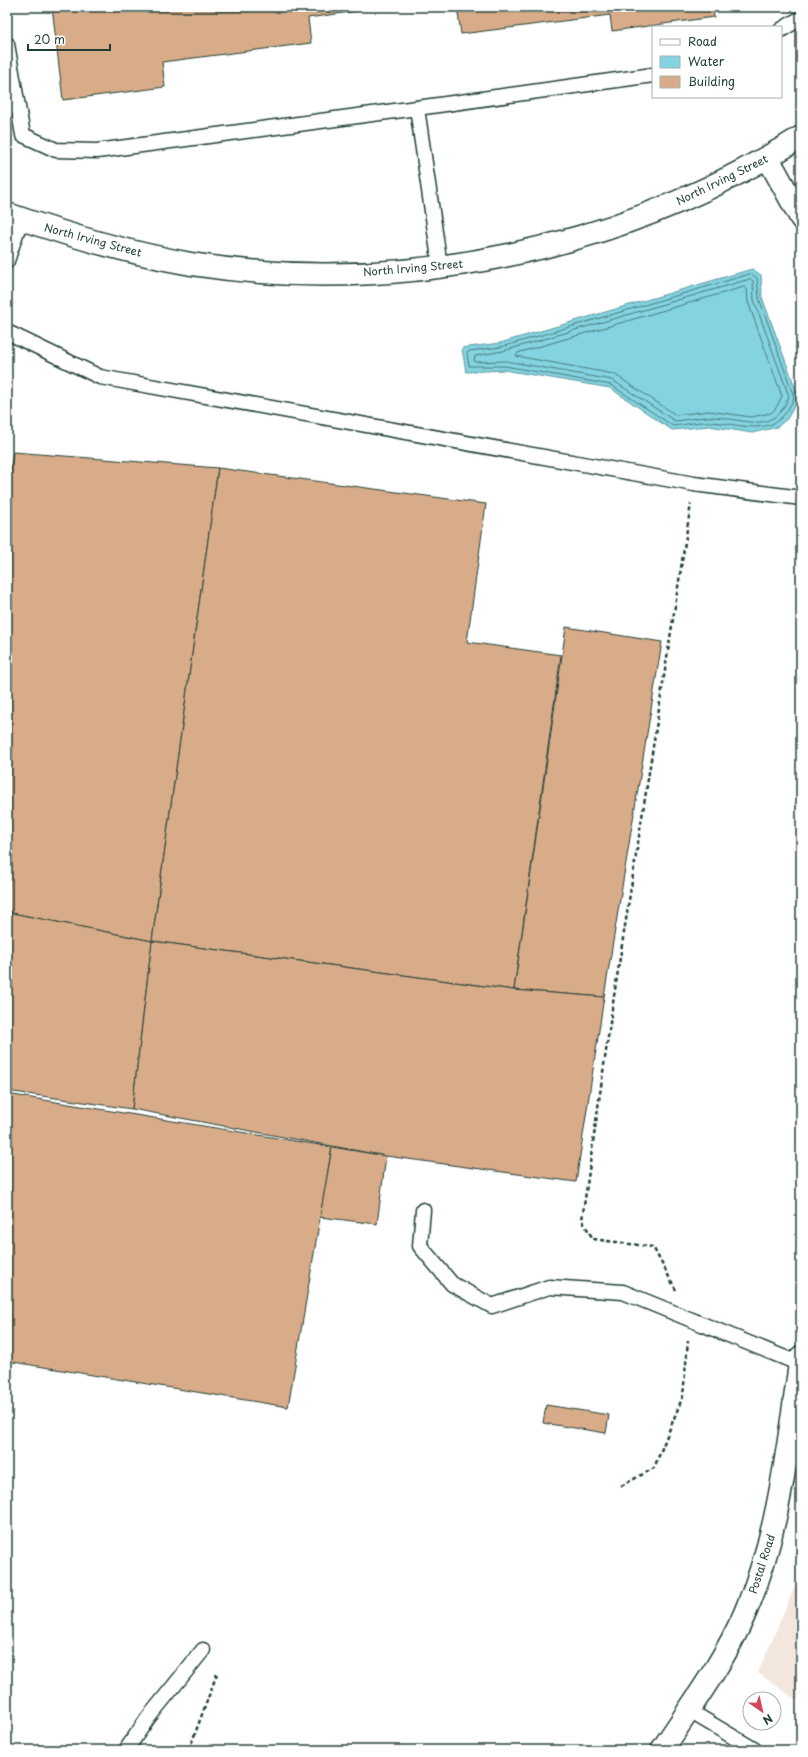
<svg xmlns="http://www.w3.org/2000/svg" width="808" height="1757" font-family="'Playpen Sans',sans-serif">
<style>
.built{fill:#f3e6dc}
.water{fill:#84d3e1;stroke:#5c979c}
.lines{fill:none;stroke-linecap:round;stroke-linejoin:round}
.shore{stroke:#477979;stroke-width:1}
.building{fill:#d8ac89;stroke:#1f3d34}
.service-casing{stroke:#1f3d34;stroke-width:17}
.minor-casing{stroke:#1f3d34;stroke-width:25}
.tertiary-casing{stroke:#1f3d34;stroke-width:25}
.path{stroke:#1f3d34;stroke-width:2.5;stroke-dasharray:4 3;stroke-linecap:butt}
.service{stroke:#fff;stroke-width:14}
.minor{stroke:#fff;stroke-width:22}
.tertiary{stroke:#fff;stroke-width:22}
.labels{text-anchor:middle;stroke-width:4;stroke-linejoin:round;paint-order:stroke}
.street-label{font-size:11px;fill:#1f3d34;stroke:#fff}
</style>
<rect width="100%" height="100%" fill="#fff"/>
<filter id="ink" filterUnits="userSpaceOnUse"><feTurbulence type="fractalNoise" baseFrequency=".025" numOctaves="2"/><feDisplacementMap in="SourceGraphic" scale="8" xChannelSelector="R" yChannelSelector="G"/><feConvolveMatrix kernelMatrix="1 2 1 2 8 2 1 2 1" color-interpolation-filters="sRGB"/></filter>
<g filter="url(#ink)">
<path class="built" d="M801,1572V1703L758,1673Z"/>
<path class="water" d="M752,269L761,275L762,297L799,398L787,419L777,427L752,433L709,426L672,430L610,388L504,370L466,372L462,348L500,343Z"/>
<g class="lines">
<g class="shore">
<path d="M751,274L757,278L759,298L794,397C777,441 746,424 710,422C698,421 685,425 673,426L611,385L505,366H469L467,353L469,351L501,347Z"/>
<path d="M751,279L753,281L754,300L789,396C773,439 740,416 709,417C697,417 686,420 675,421L612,380L506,361L475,362L474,361L475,356L503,351Z"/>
<path d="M745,287L747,289L748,302L782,396L776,408L771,413L751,417L709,411L676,415L614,374L516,356L518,353Z"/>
</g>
</g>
<g class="building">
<path d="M52,7H356L357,11L308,18L311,43L162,62L165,87L63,100Z"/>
<path d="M457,7H713L714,17L612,31L610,15L461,34Z"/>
<path d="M13,452L218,468L152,941L7,912V494Z"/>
<path d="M218,468L486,504L467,642L561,655L514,990L152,941Z"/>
<path d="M566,627L662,642L604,997L514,990Z"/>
<path d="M7,912L152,941L132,1109L7,1091Z"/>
<path d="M152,941L514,990L604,997L576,1182L386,1156L132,1109Z"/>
<path d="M7,1094L332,1147L288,1407L7,1361Z"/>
<path d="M332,1147L386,1156L377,1224L320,1217Z"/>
<path d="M546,1405L609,1415L606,1433L543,1423Z"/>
<path d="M7,1703L12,1706L7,1714Z"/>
</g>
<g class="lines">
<g class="service-casing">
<g id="service">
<path d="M781,30L801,18"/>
<path d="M7,44L23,135L56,150L97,151L417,108"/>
<path d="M7,261L21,219"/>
<path d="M440,266L417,108L653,75"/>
<path d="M7,332L100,377L694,484L801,498"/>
<path d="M423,1210L420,1246L452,1284L492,1306L549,1287L623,1292L800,1364"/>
<path d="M688,1710L755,1750"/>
<path d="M126,1750L148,1718L203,1650"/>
</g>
</g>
<g class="minor-casing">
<g id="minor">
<path d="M768,158L801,218"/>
<path d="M662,1750C691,1706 724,1662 745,1613C780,1532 788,1443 801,1357"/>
</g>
</g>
<g class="tertiary-casing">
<path id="tertiary" d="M7,214C67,235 129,253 191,264C401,297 622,250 801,137"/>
</g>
<g class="path">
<path d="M676,1290L653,1247L593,1239L582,1220L612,1009L691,504"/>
<path d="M621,1486L654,1468L683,1396L688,1341"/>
<path d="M189,1750L218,1671"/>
</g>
<use href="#service" class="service"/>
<use href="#minor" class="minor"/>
<use href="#tertiary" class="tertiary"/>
</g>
</g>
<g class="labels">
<g class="street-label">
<text transform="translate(722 180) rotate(-26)" y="4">North Irving Street</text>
<text transform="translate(93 240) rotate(15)" y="4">North Irving Street</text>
<text transform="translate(413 268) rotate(-5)" y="4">North Irving Street</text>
<text transform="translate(762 1564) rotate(-72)" y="4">Postal Road</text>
</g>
</g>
<rect width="808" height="1757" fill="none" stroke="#fff" stroke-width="24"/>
<rect x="12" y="12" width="784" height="1733" fill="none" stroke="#1f3d34" stroke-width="1.5" filter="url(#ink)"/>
<rect x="652" y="26" width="130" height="72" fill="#ffffff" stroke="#a5b1ae"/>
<rect x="660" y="39" width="20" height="6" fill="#ffffff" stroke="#a5b1ae"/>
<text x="688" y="46" font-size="12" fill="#1f3d34">Road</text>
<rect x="660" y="56" width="20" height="12" fill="#84d3e1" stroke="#a5b1ae"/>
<text x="688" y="66" font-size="12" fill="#1f3d34">Water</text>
<rect x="660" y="76" width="20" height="12" fill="#d8ac89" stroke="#a5b1ae"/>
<text x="688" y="86" font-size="12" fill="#1f3d34">Building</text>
<g transform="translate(762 1711) rotate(146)"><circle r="19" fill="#ffffff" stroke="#a5b1ae"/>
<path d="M0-3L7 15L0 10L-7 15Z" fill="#d1495b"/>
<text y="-6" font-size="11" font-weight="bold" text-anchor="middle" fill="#1f3d34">N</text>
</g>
<path d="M28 44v6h82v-6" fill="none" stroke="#1f3d34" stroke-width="2"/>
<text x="34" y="44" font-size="12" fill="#1f3d34" stroke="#ffffff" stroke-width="3" paint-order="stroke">20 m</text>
</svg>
